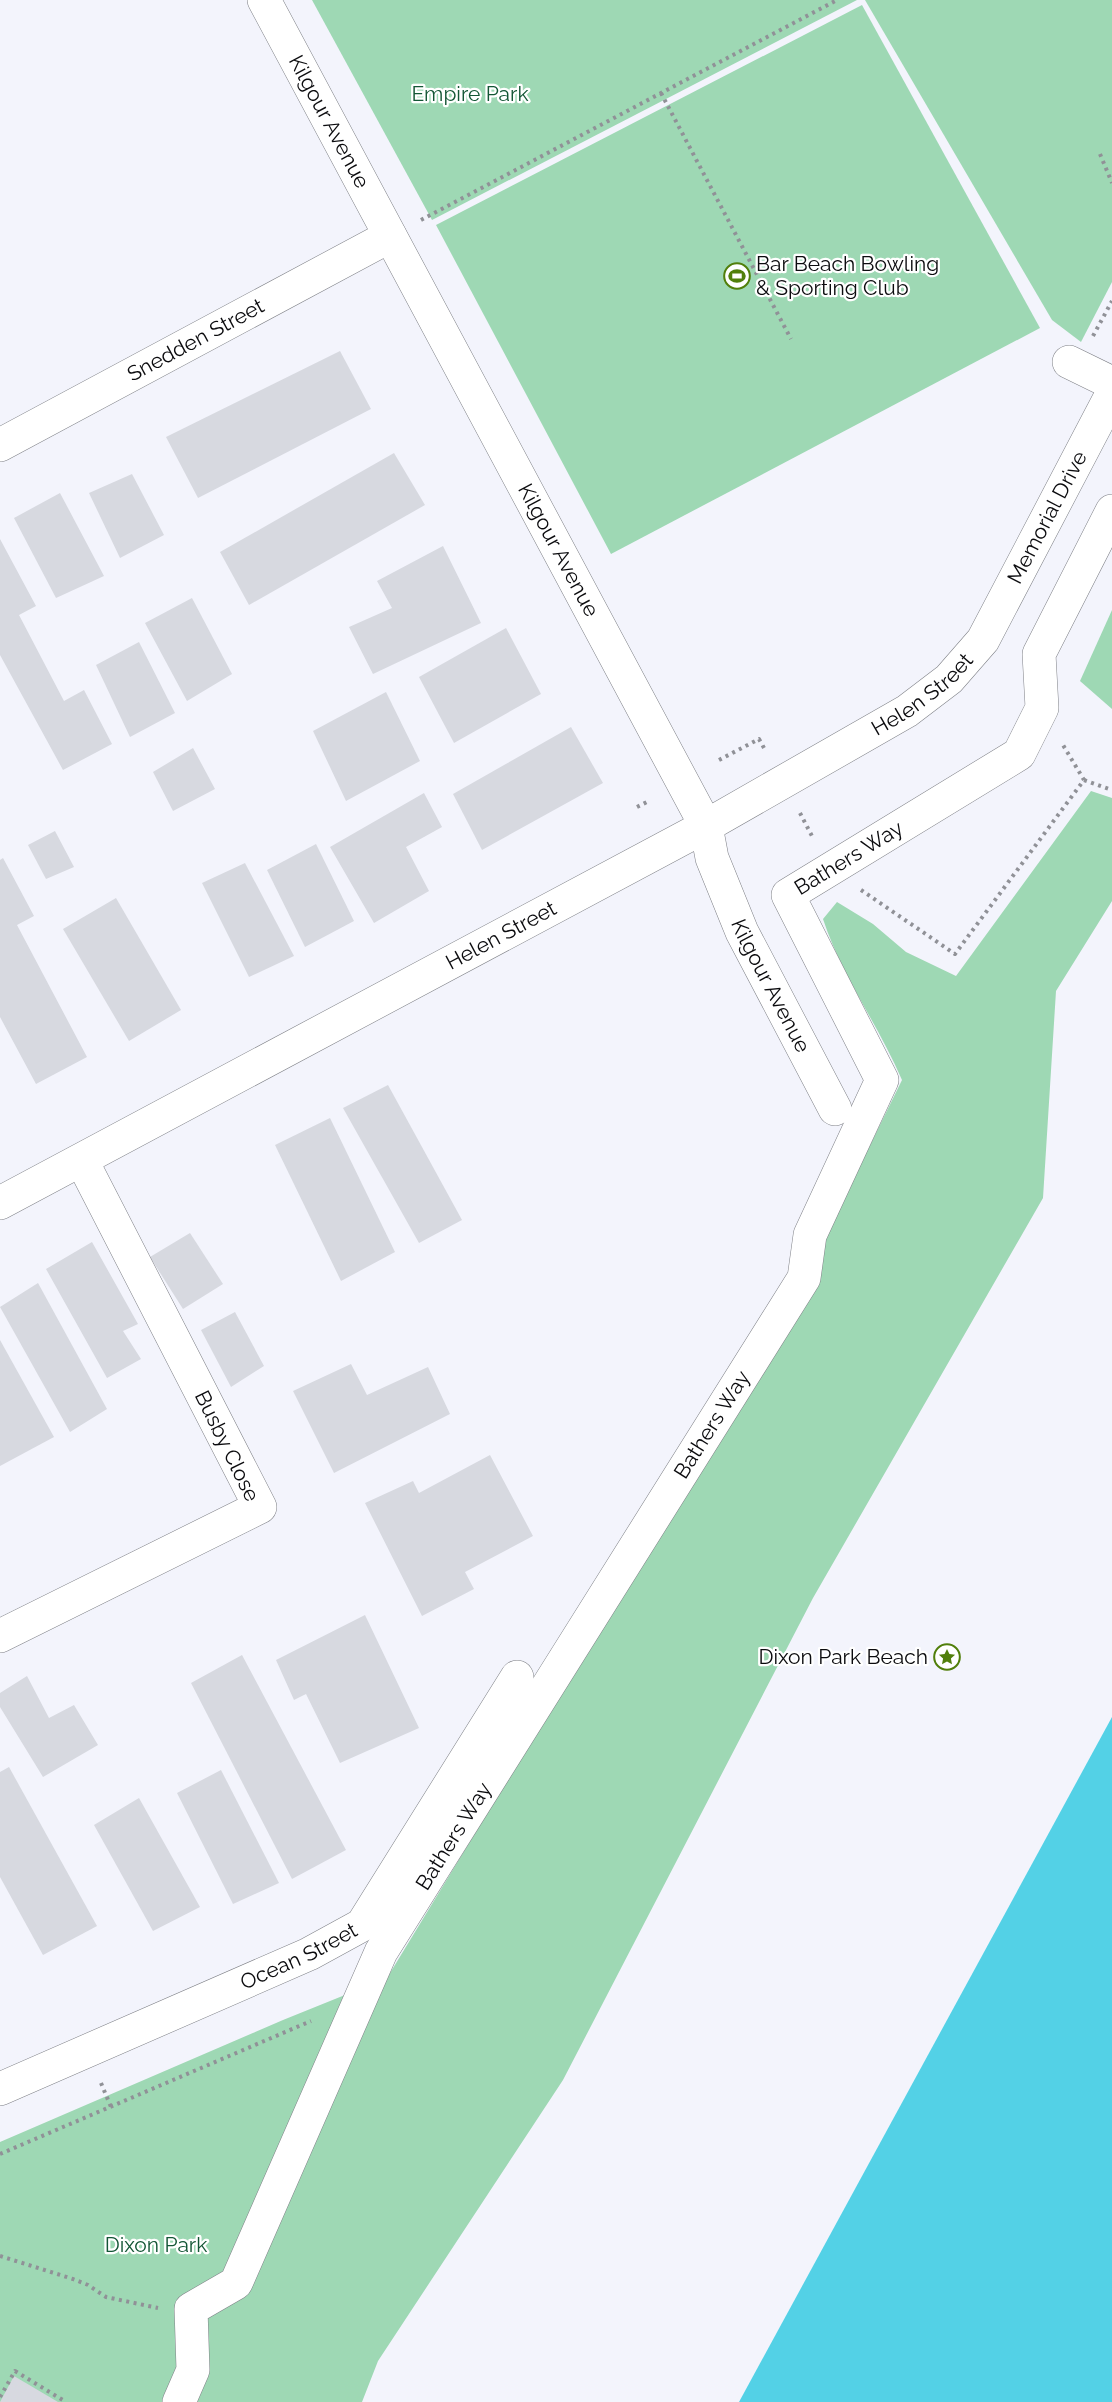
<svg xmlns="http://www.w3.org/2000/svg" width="1112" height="2402" font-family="Raleway,sans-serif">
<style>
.green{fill:#9ed8b4}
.water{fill:#53d1e6}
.building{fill:#d7d9e0}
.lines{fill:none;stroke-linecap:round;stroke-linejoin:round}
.minor-casing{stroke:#7f8187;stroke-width:34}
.major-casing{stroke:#7f8187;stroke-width:34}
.path{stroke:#909197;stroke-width:4;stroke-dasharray:3 4.5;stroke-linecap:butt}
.minor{stroke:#fff;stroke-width:33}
.major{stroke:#fff;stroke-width:33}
.labels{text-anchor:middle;stroke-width:4.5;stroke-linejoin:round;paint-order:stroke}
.park-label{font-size:21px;fill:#135635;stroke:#fff}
.street-label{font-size:21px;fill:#0b0b0e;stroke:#fff}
.poi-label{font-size:21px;fill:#0b0b0e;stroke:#fff;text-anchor:start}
</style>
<rect width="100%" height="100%" fill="#f3f4fc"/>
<g class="green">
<path d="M312,0H857L432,220Z"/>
<path d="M865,0H1112V282L1081,342L1052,320Z"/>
<path d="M862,5L1040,328L611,554L436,225Z"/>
<path d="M1112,610V709L1080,681Z"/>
<path d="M1091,791L1112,798V901L1056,991L1043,1198L813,1598L563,2080L378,2361L362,2402H0V2142L283,2020L387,1978L581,1659L823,1241L902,1080C878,1024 842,977 823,919L837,902L873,924L906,952L956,976Z"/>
</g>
<path class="water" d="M1112,1717V2402H739Z"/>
<g class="building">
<path d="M340,351L371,409L198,498L166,437Z"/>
<path d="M394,453L425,505L249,605L220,552Z"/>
<path d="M132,474L164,535L120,558L89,493Z"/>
<path d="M60,493L104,576L56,598L14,518Z"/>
<path d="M0,539L36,606L19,615L64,701L84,690L112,744L63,770L0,655Z"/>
<path d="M443,546L481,623L373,674L349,627L392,608L377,581Z"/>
<path d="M192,598L232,674L187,701L145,623Z"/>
<path d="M506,628L541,694L454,743L419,677Z"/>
<path d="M139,642L175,713L130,737L96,665Z"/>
<path d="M386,692L420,761L346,801L313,731Z"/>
<path d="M571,727L603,783L482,850L453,794Z"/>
<path d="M193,748L215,789L173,811L153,772Z"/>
<path d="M424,793L442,827L406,847L429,891L374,923L330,847Z"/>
<path d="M55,831L74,867L46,879L28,845Z"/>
<path d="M316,844L354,921L305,947L267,870Z"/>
<path d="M3,858L34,916L17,925L87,1057L36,1084L0,1017V860Z"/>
<path d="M245,863L294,956L249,977L202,883Z"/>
<path d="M116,898L181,1010L129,1041L63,929Z"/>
<path d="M388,1085L462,1220L419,1243L343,1108Z"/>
<path d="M330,1118L395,1252L341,1281L275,1145Z"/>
<path d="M190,1233L223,1284L183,1309L150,1257Z"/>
<path d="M92,1242L138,1324L123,1331L141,1359L107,1378L46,1269Z"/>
<path d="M38,1283L107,1409L70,1432L0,1307Z"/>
<path d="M235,1312L264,1366L231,1387L201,1330Z"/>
<path d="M0,1340L54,1437L0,1466Z"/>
<path d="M351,1364L367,1395L428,1367L450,1414L334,1473L293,1391Z"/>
<path d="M490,1455L533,1536L465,1572L474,1589L422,1616L365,1503L413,1481L419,1493Z"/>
<path d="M365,1615L419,1728L340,1763L306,1694L294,1700L276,1660Z"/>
<path d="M242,1655L346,1850L292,1879L191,1683Z"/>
<path d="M27,1676L49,1718L74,1705L98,1745L43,1777L0,1707V1693Z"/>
<path d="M9,1767L97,1926L43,1955L0,1877V1772Z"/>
<path d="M221,1770L279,1883L233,1904L177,1793Z"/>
<path d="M139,1798L200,1907L153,1931L94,1825Z"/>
<path d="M14,2376L58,2402H0Z"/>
</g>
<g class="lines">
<g class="minor-casing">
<g id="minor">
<path id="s1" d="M264,0L706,826L712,858L742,932L835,1109"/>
<path d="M1069,362L1112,383"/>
<path id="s2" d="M0,445L390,236"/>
<path d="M0,1636L260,1507L82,1161"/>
<path id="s3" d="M0,2089L309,1954L362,1925L517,1677"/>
<path id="s4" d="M179,2402L193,2370L191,2309L236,2283L381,1952L804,1278L810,1235L882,1080L788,895L1019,754L1042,708L1039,654L1112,511"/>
</g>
</g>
<g class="major-casing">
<g id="major">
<path id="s5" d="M0,1203L706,826L907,711L949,679L983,640L1112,394"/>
</g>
</g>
<g class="path">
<path d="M661,93L791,339"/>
<path d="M1100,154L1112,183"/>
<path d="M421,220L837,0"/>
<path d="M1093,336L1112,301"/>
<path d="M719,760L759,739L764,748"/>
<path d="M1084,780L1112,790"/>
<path d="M637,807L649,801"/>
<path d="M800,813L813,838"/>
<path d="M861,890L955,954L1084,780L1063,745"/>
<path d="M101,2083L111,2107"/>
<path d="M0,2154L311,2021"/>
<path d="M0,2256L73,2279L88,2285L106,2297L158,2308"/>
<path d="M0,2397L15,2371L66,2402"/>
</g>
<use href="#minor" class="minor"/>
<use href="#major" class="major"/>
</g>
<defs>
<g id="stadium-ring" transform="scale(1.35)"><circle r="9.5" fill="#fff" stroke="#517f0b" stroke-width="1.5"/><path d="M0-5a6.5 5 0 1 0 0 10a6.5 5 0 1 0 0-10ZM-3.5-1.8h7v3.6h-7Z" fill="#517f0b"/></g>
<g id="sight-ring" transform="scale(1.35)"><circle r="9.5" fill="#fff" stroke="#517f0b" stroke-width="1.5"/><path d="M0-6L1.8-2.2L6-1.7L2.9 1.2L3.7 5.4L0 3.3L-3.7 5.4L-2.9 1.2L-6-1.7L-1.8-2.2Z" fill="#517f0b"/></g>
</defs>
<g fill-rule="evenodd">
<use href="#stadium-ring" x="737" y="276"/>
<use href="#sight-ring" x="947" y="1657"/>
</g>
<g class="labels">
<g class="park-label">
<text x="470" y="101">Empire Park</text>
<text x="156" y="2252">Dixon Park</text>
</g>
<g class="street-label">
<text dy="7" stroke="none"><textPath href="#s1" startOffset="138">Kilgour Avenue</textPath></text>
<text dy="7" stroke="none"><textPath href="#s2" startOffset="222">Snedden Street</textPath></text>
<text dy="7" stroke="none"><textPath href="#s5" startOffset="1275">Memorial Drive</textPath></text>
<text dy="7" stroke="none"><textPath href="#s1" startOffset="624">Kilgour Avenue</textPath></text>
<text dy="7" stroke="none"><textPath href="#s5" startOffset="1054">Helen Street</textPath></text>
<text dy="7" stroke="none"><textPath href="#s4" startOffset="1798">Bathers Way</textPath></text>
<text dy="7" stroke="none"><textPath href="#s5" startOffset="568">Helen Street</textPath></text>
<text dy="7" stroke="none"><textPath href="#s1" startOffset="1110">Kilgour Avenue</textPath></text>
<text dy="7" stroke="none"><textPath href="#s4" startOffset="1132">Bathers Way</textPath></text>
<text transform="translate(227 1446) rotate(64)" y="7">Busby Close</text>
<text dy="7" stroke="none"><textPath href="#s4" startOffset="646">Bathers Way</textPath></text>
<text dy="7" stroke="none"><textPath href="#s3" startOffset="327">Ocean Street</textPath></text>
</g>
<g class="poi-label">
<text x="756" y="271">Bar Beach Bowling<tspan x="756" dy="24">&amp; Sporting Club</tspan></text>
<text x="928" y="1664" text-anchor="end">Dixon Park Beach</text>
</g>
</g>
</svg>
